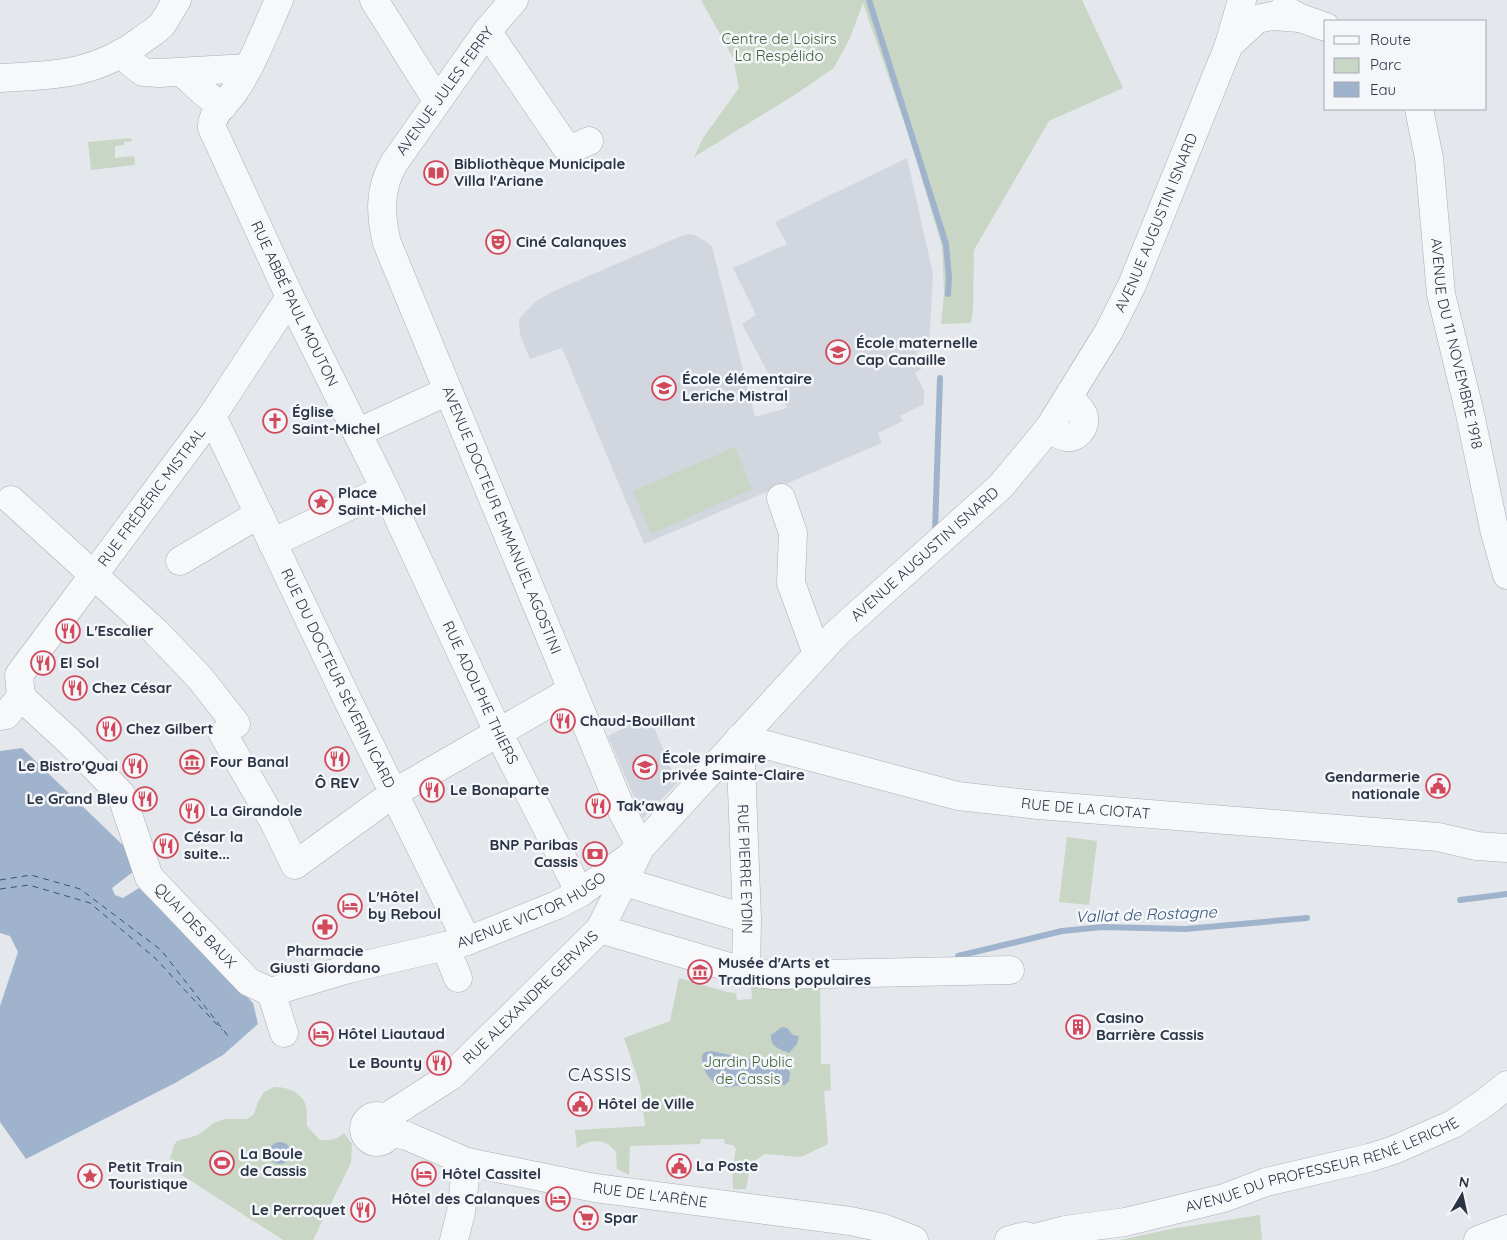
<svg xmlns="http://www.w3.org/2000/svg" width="1507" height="1240" font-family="Quicksand,sans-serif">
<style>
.built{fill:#d2d6de}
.green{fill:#c9d6c5;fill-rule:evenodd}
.water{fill:#9fb4cc}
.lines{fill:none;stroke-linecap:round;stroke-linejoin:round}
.stream{stroke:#9fb4cc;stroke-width:6}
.ferry{stroke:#34527a;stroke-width:1;stroke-dasharray:6 5;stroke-linecap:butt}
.minor-casing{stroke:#a9aeb7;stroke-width:29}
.minor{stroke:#f7f8fa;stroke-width:28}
.labels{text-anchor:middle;stroke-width:5;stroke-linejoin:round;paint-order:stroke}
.park-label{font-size:15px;fill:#3f6138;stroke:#f4f6f9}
.street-label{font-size:15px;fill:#2b3445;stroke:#f4f6f9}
.poi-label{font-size:15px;font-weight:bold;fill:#2b3445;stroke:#f4f6f9;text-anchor:start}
.water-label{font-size:16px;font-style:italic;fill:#34527a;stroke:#f4f6f9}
.quarter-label{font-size:18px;letter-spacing:1px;fill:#1d2536;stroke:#f4f6f9}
</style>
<rect width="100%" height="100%" fill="#e4e7ec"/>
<g class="built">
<path d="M907,158L933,274L929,347L916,353L922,368L915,373L924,391V404L900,416L903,421L878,433L882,443L644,544L562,348L530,359L520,335L519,319L535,302L554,291L681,236L688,234L695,235L708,243L712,247L755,417L787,408L742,324L756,315L733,268L787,244L775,222Z"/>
<path d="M649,715L677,783L643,818L608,736Z"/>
</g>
<g class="green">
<path d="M701,0H1082L1123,88L1049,121L974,250L973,310L971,323L941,324L944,293L942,247L912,145L863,3L850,38L834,68L796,94L694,157L703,138L739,88L733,58Z"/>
<path d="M131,138L132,141L124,142V145L115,146V158L134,156L135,165L91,170L88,142Z"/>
<path d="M735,447L752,489L651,534L633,491Z"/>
<path d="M1067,837L1097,841L1089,905L1059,902Z"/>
<path d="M679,978L727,992L736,993L737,1000L752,999L751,984L820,985L821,1064H830L831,1090L824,1091L828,1144L801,1157L765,1154L751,1163L746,1189H733C732,1174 733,1162 736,1149L733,1145L725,1144L724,1139H701L700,1144L630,1146L629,1175L617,1169L616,1152C606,1138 590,1138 577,1148L575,1130L645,1126L640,1085L624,1038L670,1021Z"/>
<path d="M274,1087C287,1087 302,1092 306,1106C308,1112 306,1120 307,1126L320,1140C329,1141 336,1140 344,1133L352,1144L351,1163L313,1240H283L168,1166L174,1145L177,1141L198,1135L214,1123L225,1119H247L254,1114L258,1102L264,1092ZM271,1148L290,1150V1157L269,1155Z"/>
<path d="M1260,1215L1262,1240H1120L1171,1229Z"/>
</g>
<g class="water">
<path d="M22,748L130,852L138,868L112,888L115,895L123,898L139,888L253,1003L258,1024L223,1055L175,1083L26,1159L0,1122V1006L18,952L10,936L0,933V751Z"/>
<path d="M782,1027L787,1028L793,1035L799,1036L797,1044L789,1053C780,1049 770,1047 771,1035Z"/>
<path d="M712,1051L758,1061L768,1066L770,1061L785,1067L790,1072L789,1081L785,1085L735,1086C716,1092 701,1073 702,1055L705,1052Z"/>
<circle cx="280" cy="1153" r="11"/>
</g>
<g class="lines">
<g class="stream">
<path d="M869,0L946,244L949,277L948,294"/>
<path d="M935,532L940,378"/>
<path d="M1460,900L1507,894"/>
<path d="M958,956L1062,931L1102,927L1185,929L1307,918"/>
</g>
<g class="ferry">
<path d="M0,880L31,875L80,889L161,950L228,1036"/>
<path d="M0,889L29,885L90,903L155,958L222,1030"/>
</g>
<g class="minor-casing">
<g id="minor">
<path id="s1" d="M279,0C265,31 253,64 234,92C226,104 211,113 212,128L290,297L385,489L498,732L580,893"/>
<path d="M374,0L431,91L440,98"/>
<path id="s2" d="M514,0L487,31L394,163C379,189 380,215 387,243L623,813L641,847"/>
<path d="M1242,0L1229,45L1256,20"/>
<path d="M1284,9L1300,18L1326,27"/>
<path d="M1242,13L1245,17L1252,20L1272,16L1300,18"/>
<path d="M487,31L566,147L571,149L589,141"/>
<path d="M124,53L131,63L143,72L159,73L248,68"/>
<path d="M181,72C195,83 206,97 223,106"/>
<path d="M0,78C56,75 95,75 142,40C148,35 158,30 163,23C168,16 172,7 177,0"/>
<path id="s3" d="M1419,109L1429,158L1441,294L1470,414L1495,533L1507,575"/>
<path id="s4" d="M212,416L350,705L467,941"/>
<path d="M1049,428C1054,431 1059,436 1066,437C1077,439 1086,427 1084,417C1083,409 1073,407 1071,393"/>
<path d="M357,433L448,391"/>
<path d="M781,498L793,533L791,583L817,654"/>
<path d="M11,500L156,632L200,678L236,724"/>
<path d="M272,543L385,489"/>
<path d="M180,561L259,514"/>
<path id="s5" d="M21,697L19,675L212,416L290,297"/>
<path id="s6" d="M21,697L70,742L121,794L149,877L249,982L271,992L284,1033"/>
<path d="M0,716L6,715L21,697"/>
<path d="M223,734L274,822L295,865L394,793L572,690"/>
<path id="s7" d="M740,738L958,796L1038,805L1438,837L1477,846L1507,848"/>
<path id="s8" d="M740,738L747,919L746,972"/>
<path d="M625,882L747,919"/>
<path d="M600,929L746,972L773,975L1010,970"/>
<path d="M445,946L458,978"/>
<path id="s9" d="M271,992L348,969L467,941L557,905L580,893L628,858L641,847L836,634L1001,486L1049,428L1109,331L1132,285L1229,45"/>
<circle cx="377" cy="1129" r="13"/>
<path id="s10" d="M385,1118L451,1076L600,929L638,853"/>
<path id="s11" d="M390,1132L407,1136L467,1162L595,1188L850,1221L883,1228L914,1240"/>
<path id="s12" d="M1034,1238L1065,1230L1125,1222L1224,1198L1266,1182L1369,1158L1394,1150L1453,1124L1486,1102L1507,1085"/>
<path d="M454,1240L461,1212L467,1162"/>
<path d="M1009,1240L1025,1236L1039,1240"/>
<path d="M1478,1240L1507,1229"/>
</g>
</g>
<use href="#minor" class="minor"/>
</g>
<defs>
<g id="library-ring" transform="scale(1.25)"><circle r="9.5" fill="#f4f6f9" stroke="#d1495b" stroke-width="1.5"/><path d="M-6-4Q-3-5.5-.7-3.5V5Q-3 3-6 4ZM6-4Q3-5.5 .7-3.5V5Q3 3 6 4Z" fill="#d1495b"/></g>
<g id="theatre-ring" transform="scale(1.25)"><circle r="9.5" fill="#f4f6f9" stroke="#d1495b" stroke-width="1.5"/><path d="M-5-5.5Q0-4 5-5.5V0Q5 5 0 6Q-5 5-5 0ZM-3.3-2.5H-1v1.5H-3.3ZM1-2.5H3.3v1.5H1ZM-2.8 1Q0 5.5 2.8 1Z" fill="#d1495b"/></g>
<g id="school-ring" transform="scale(1.25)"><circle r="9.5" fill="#f4f6f9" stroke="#d1495b" stroke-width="1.5"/><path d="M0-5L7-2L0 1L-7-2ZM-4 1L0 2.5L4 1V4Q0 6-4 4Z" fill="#d1495b"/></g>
<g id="church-ring" transform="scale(1.25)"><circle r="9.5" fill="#f4f6f9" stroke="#d1495b" stroke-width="1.5"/><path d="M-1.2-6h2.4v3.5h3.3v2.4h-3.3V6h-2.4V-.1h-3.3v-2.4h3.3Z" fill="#d1495b"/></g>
<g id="sight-ring" transform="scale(1.25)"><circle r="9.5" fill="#f4f6f9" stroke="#d1495b" stroke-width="1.5"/><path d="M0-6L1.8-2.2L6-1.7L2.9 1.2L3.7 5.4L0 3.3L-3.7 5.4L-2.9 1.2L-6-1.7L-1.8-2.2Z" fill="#d1495b"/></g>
<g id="restaurant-ring" transform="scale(1.25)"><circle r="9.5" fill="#f4f6f9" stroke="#d1495b" stroke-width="1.5"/><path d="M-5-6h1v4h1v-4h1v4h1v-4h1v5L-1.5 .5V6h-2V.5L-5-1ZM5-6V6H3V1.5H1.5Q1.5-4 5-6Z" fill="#d1495b"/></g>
<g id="museum-ring" transform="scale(1.25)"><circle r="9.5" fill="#f4f6f9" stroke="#d1495b" stroke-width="1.5"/><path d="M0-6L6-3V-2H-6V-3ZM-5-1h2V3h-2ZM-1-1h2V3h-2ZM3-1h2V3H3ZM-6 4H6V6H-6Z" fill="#d1495b"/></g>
<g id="civic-ring" transform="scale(1.25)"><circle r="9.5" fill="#f4f6f9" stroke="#d1495b" stroke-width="1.5"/><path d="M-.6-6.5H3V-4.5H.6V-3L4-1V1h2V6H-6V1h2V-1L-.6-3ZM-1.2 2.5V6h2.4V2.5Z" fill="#d1495b"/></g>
<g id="bank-ring" transform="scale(1.25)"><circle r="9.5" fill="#f4f6f9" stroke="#d1495b" stroke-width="1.5"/><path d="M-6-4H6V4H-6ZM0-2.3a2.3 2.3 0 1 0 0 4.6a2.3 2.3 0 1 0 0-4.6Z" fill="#d1495b"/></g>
<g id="hotel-ring" transform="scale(1.25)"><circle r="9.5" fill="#f4f6f9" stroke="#d1495b" stroke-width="1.5"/><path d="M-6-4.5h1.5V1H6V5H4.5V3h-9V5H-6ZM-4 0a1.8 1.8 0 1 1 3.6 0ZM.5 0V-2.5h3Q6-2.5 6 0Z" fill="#d1495b"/></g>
<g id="pharmacy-ring" transform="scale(1.25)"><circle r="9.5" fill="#f4f6f9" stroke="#d1495b" stroke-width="1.5"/><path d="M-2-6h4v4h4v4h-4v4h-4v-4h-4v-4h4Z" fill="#d1495b"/></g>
<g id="building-ring" transform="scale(1.25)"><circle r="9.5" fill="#f4f6f9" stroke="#d1495b" stroke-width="1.5"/><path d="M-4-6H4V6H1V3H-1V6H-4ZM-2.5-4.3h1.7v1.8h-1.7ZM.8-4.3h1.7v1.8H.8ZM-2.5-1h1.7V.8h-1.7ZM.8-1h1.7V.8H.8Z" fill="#d1495b"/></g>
<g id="stadium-ring" transform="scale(1.25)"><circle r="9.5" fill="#f4f6f9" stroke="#d1495b" stroke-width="1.5"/><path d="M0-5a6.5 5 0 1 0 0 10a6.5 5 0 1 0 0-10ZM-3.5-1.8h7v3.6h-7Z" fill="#d1495b"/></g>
<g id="supermarket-ring" transform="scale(1.25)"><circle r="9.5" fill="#f4f6f9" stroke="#d1495b" stroke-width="1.5"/><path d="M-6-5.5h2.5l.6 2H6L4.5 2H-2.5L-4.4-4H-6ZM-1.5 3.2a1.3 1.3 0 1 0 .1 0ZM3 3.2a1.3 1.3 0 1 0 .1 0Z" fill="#d1495b"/></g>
</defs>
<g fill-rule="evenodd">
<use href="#library-ring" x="436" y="173"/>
<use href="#theatre-ring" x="498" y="242"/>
<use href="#school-ring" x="838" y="352"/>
<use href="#school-ring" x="664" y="388"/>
<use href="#church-ring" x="275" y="421"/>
<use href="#sight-ring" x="321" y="502"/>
<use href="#restaurant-ring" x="68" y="631"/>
<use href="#restaurant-ring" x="43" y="663"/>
<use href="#restaurant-ring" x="75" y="688"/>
<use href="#restaurant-ring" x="563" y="721"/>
<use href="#restaurant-ring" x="109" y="729"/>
<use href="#restaurant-ring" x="337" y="759"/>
<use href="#museum-ring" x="192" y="762"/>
<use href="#restaurant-ring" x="135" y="766"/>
<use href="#school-ring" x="645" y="767"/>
<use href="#civic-ring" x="1438" y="786"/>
<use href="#restaurant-ring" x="432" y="790"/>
<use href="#restaurant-ring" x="145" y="799"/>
<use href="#restaurant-ring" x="598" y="806"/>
<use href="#restaurant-ring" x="192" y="811"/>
<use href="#restaurant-ring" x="166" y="846"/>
<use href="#bank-ring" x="595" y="854"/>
<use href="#hotel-ring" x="350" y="906"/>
<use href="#pharmacy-ring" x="325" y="927"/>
<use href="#museum-ring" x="700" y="972"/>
<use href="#building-ring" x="1078" y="1027"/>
<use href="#hotel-ring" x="321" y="1034"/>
<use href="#restaurant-ring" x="439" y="1063"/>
<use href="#civic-ring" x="580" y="1104"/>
<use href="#stadium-ring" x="222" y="1163"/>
<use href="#civic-ring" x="679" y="1166"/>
<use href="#hotel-ring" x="424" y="1174"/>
<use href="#sight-ring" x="90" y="1176"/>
<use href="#hotel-ring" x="558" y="1199"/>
<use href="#restaurant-ring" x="363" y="1210"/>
<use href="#supermarket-ring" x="586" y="1218"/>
</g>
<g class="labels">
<g class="park-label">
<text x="779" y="44">Centre de Loisirs<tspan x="779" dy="17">La Respélido</tspan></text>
<text x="748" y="1067">Jardin Public<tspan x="748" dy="17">de Cassis</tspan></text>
</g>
<g class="street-label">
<text transform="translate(445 91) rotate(-54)" y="5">AVENUE JULES FERRY</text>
<text dy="5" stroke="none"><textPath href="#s9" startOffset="1220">AVENUE AUGUSTIN ISNARD</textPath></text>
<text dy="5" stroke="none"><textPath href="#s1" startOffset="340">RUE ABBÉ PAUL MOUTON</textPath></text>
<text dy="5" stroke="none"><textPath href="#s3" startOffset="238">AVENUE DU 11 NOVEMBRE 1918</textPath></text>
<text dy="5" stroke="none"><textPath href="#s5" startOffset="244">RUE FRÉDÉRIC MISTRAL</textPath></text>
<text dy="5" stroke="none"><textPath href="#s2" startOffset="585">AVENUE DOCTEUR EMMANUEL AGOSTINI</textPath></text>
<text dy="5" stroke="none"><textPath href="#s9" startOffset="810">AVENUE AUGUSTIN ISNARD</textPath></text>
<text dy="5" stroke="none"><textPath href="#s4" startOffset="291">RUE DU DOCTEUR SÉVERIN ICARD</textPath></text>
<text dy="5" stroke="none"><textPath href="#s1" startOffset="771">RUE ADOLPHE THIERS</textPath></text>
<text dy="5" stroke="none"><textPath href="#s7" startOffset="354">RUE DE LA CIOTAT</textPath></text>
<text dy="5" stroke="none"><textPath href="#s8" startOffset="131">RUE PIERRE EYDIN</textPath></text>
<text dy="5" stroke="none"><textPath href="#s9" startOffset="274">AVENUE VICTOR HUGO</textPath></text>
<text dy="5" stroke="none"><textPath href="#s6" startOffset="294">QUAI DES BAUX</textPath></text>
<text dy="5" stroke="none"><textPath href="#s10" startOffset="190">RUE ALEXANDRE GERVAIS</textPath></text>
<text dy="5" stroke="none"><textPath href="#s12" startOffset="298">AVENUE DU PROFESSEUR RENÉ LERICHE</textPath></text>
<text dy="5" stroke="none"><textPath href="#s11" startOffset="269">RUE DE L'ARÈNE</textPath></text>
</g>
<g class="poi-label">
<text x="454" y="169">Bibliothèque Municipale<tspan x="454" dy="17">Villa l'Ariane</tspan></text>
<text x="516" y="247">Ciné Calanques</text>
<text x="856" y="348">École maternelle<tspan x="856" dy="17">Cap Canaille</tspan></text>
<text x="682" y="384">École élémentaire<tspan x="682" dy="17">Leriche Mistral</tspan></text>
<text x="292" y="417">Église<tspan x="292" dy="17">Saint-Michel</tspan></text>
<text x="338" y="498">Place<tspan x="338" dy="17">Saint-Michel</tspan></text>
<text x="86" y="636">L'Escalier</text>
<text x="60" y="668">El Sol</text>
<text x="92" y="693">Chez César</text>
<text x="580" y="726">Chaud-Bouillant</text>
<text x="126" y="734">Chez Gilbert</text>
<text x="662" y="763">École primaire<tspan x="662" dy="17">privée Sainte-Claire</tspan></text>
<text x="210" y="767">Four Banal</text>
<text x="118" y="771" text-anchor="end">Le Bistro'Quai</text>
<text x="1420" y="782" text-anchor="end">Gendarmerie<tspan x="1420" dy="17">nationale</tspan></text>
<text x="337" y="788" text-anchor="middle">Ô REV</text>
<text x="450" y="795">Le Bonaparte</text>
<text x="128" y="804" text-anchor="end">Le Grand Bleu</text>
<text x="616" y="811">Tak'away</text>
<text x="210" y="816">La Girandole</text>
<text x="184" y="842">César la<tspan x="184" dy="17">suite...</tspan></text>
<text x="578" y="850" text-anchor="end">BNP Paribas<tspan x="578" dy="17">Cassis</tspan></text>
<text x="368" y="902">L'Hôtel<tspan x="368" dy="17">by Reboul</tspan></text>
<text x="325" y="956" text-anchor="middle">Pharmacie<tspan x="325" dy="17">Giusti Giordano</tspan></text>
<text x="718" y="968">Musée d'Arts et<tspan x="718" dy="17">Traditions populaires</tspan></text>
<text x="1096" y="1023">Casino<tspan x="1096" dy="17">Barrière Cassis</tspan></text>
<text x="338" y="1039">Hôtel Liautaud</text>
<text x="422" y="1068" text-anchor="end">Le Bounty</text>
<text x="598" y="1109">Hôtel de Ville</text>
<text x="240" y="1159">La Boule<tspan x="240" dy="17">de Cassis</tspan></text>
<text x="696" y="1171">La Poste</text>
<text x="108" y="1172">Petit Train<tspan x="108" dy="17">Touristique</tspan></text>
<text x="442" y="1179">Hôtel Cassitel</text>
<text x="540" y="1204" text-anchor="end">Hôtel des Calanques</text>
<text x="346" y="1215" text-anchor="end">Le Perroquet</text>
<text x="604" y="1223">Spar</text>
</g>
<g class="water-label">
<text transform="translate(1146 914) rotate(-2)" y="6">Vallat de Rostagne</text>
</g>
<g class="quarter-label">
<text x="600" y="1081">CASSIS</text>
</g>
</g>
<rect x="1324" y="20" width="162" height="90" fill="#f4f6f9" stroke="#a4a8b1"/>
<rect x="1334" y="36" width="25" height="8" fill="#f7f8fa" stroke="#a4a8b1"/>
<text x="1370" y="45" font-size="15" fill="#2b3445">Route</text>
<rect x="1334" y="58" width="25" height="15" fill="#c9d6c5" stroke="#a4a8b1"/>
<text x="1370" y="70" font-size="15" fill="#2b3445">Parc</text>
<rect x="1334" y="82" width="25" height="15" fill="#9fb4cc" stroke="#a4a8b1"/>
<text x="1370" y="95" font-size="15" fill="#2b3445">Eau</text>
<g transform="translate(1462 1195) rotate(9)" stroke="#f4f6f9" stroke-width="4" paint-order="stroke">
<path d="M0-4L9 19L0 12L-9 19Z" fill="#2b3445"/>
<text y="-8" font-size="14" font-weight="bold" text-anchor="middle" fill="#2b3445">N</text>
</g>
</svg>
